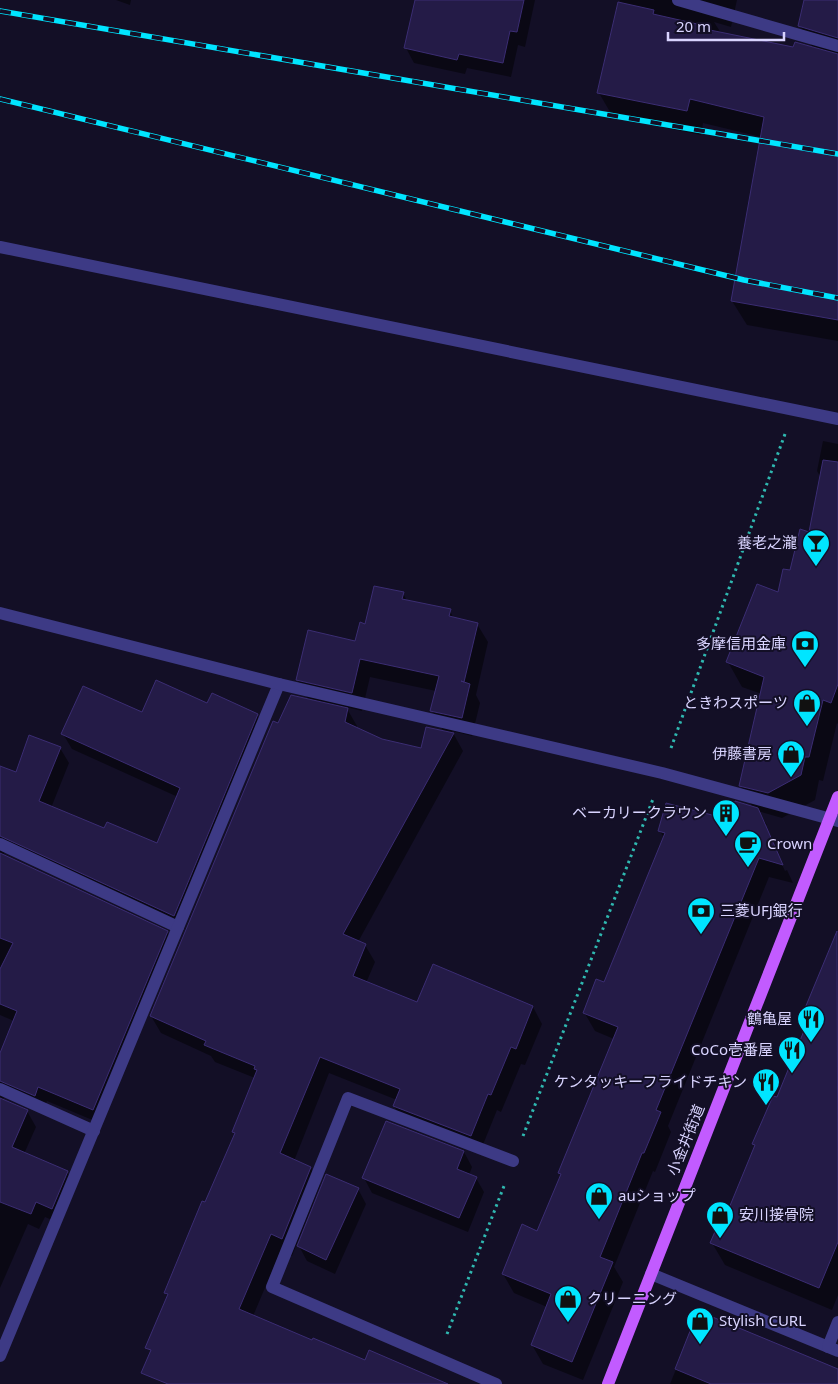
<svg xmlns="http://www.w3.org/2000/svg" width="838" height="1384" font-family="'Noto Sans','Noto Sans JP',sans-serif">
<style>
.shadow{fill:#0007;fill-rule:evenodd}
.building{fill:#241b47;stroke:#3b2d73}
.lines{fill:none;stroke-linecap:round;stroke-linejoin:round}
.path{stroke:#2fb8b0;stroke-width:3;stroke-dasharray:2.5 4;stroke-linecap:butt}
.service{stroke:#3d3a85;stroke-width:12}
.minor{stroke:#3d3a85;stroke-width:12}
.primary{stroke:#c25bff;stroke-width:12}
.rail-casing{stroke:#00e5ff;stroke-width:5.5}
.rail{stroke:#130f26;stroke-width:4;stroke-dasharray:11;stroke-linecap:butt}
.labels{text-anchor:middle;stroke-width:4;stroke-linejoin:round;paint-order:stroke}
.poi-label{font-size:15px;fill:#d9d4ff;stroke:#130f26;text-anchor:end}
.street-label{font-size:15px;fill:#d9d4ff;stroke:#130f26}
</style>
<rect width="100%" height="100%" fill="#130f26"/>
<g class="shadow">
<path d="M116,0H131L130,5Z"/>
<path d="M416,0H535L525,47L518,45L511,77L467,68L465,74L414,63L406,48Z"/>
<path d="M620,0H737L731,27L714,22L721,33L794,49L813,48L800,26L806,0H838V341L747,325L732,301L761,137L703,123L701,135L613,117L599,93Z"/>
<path d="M823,441L838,444V724L837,723L823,781L819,780L815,800L782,818L758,811L767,825H764L785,871L787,870L793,883L769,877L668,1126L671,1132L655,1172L653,1171L614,1267L623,1282L583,1380L543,1364L532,1345L547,1307L514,1293L503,1274L538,1232L561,1177L559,1173L614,1039L595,1031L584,1012L604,984L664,838L660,831L732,822L753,808L740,785L762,694L742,687L728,662L779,594L810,533L821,478L817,471Z"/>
<path d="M403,593L407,601L450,611L454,619L477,624L488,642L476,695L480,703L472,736L452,731L463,751L358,942L365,945L375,962L366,983L417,1004L533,1007L542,1024L525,1065L521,1064L501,1112L497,1110L480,1152L404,1123L394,1106L397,1100L329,1073L294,1161L311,1168L320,1185L292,1256L281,1250L253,1316L313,1342L424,1384H191L168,1297L165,1292L235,1135L233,1132L255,1078L215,1062L211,1056L161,1033L151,1016L278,725L309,701L297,679L356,643L366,625ZM370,677L436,691L432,711L444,732L422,749L381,740L357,729V726L346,707L362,711Z"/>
<path d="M208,705L257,715L266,730L182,931L8,851L2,855L167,932L176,947L102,1124L47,1101L43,1110L4,1097L2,1100L27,1111L36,1127L24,1154L67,1172L76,1187L61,1224L45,1217L39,1229L28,1224L0,1288V1056L14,1021L0,1015V767L16,774L60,748L69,763L51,808L105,829L157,845L178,797L72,749L63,734L143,714Z"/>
<path d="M838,932V1295L832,1310L725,1265L712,1243L728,1214L756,1147L754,1144L777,1099L809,1021L805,1013Z"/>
<path d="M464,1152L472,1167L469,1175L476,1178L484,1192L468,1232L372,1193L364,1178Z"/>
<path d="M358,1189L366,1204L335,1274L307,1261L299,1246Z"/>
<path d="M699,1313L838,1370V1384H670Z"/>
</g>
<g class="building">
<path d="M415,0H524L517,32L510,31L503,63L459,54L457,60L404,48Z"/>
<path d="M804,0H838V38L798,26Z"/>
<path d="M618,2L654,10L653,14L706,26L705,29L793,47L795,42L838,54V320L731,301L764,117L690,99L687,111L597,93Z"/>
<path d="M823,460L838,462V684L831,703L823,700L809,757H805L801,775L768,793L739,786L764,677L726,662L757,584L778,592L783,569L790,570L800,529L809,532Z"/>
<path d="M374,586L404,592L402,599L451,609L449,616L478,623L464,682L461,681L470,684L462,718L430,711L439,676L360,659L352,693L296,680L308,630L355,641L360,622L365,624Z"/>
<path d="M156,680L207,703L212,693L258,714L174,916L0,836V766L16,772L29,735L61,747L39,801L104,828L107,822L157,843L180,788L61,734L83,686L142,712Z"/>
<path d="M291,695L348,708L345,722L382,739L421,748L426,727L454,733L343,934L366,944L353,976L417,1002L433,964L533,1006L516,1049L511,1047L491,1095L488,1094L471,1136L393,1106L400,1089L320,1057L280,1153L311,1167L282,1239L271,1234L239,1309L312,1340L313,1338L365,1360L369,1350L448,1384H168L141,1373L151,1350L145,1348L168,1294L164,1293L202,1201L205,1202L235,1133L232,1132L257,1070L254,1069L255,1066L204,1045L206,1041L150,1016L273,721L278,723Z"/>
<path d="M735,801L758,808L783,865L759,858L656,1110L661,1112L644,1153H642L600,1257L613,1262L572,1362L531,1345L551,1294L502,1274L522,1224L537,1231L561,1174L558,1173L618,1027L583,1013L596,979L604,982L665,833L658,831L666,803L731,820Z"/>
<path d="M0,853L168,931L93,1110L38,1087L35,1096L0,1081V1053L17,1011L0,1004V969L13,943L0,938Z"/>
<path d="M837,931L838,1242L819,1288L710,1243L724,1211L727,1213L755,1145L752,1144L773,1096L777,1097L810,1016L803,1013Z"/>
<path d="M0,1098L28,1110L12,1147L68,1171L52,1209L36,1202L31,1214L0,1202Z"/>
<path d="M386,1121L464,1151L457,1169L477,1177L459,1218L362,1178Z"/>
<path d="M326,1174L359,1188L326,1260L297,1246Z"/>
<path d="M698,1311L838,1369V1384H711L675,1369Z"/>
</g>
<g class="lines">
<g class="path">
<path d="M671,748L785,434"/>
<path d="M523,1136L653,799"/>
<path d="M447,1334L504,1186"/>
</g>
<g class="service">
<path d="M0,844L178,927"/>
<path d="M0,1089L94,1131"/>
<path d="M0,1356L279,684"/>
<path d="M496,1384L272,1287L348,1098L513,1161"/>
</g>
<g class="minor">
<path d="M678,0L838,46"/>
<path d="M0,247L838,419"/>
<path d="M0,613L279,684L662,773L838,821"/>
<path d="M651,1274L838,1351"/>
<path d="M828,1347L838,1322"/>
</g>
<path class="primary" d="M608,1384L838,797"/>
<g class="rail-casing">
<g id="rail">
<path d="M0,11L838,154"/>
<path d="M0,99L744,280L838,298"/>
</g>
</g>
<use href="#rail" class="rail"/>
</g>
<defs>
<g id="bar-pin" transform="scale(1.4375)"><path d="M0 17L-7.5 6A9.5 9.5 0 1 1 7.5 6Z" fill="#00e5ff" stroke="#130f26"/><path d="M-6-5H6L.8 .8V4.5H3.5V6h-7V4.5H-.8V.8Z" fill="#111"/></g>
<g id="bank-pin" transform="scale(1.4375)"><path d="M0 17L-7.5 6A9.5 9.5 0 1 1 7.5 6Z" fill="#00e5ff" stroke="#130f26"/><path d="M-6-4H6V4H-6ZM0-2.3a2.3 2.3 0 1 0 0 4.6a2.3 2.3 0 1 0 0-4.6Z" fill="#111"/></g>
<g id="shop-pin" transform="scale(1.4375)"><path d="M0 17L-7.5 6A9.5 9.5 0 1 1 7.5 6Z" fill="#00e5ff" stroke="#130f26"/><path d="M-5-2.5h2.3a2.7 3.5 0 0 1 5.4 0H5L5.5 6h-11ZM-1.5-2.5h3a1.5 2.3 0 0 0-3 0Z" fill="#111"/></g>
<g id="building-pin" transform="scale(1.4375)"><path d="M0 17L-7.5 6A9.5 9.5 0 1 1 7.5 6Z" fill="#00e5ff" stroke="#130f26"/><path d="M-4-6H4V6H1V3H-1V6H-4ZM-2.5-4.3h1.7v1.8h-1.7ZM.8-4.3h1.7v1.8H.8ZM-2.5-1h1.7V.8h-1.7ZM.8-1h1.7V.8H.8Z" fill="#111"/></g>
<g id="cafe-pin" transform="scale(1.4375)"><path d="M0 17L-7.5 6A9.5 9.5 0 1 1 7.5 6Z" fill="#00e5ff" stroke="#130f26"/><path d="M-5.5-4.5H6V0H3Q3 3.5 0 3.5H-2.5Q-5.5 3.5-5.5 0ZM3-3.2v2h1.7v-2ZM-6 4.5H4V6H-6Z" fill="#111"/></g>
<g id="restaurant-pin" transform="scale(1.4375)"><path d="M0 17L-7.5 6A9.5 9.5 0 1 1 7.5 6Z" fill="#00e5ff" stroke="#130f26"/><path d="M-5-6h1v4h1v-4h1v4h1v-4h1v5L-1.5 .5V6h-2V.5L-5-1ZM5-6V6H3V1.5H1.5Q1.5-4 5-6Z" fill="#111"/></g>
</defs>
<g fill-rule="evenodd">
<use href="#bar-pin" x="816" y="543"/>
<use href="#bank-pin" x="805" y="644"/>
<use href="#shop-pin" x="807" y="703"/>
<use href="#shop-pin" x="791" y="754"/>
<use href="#building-pin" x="726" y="813"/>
<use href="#cafe-pin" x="748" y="844"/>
<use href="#bank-pin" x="701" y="911"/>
<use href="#restaurant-pin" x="811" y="1019"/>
<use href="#restaurant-pin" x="792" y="1050"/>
<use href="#restaurant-pin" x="766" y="1082"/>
<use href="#shop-pin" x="599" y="1196"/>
<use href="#shop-pin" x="720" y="1215"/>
<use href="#shop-pin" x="568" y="1299"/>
<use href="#shop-pin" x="700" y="1321"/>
</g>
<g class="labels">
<g class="poi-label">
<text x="797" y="548">養老之瀧</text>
<text x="786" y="649">多摩信用金庫</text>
<text x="788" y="708">ときわスポーツ</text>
<text x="772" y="759">伊藤書房</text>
<text x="707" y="818">ベーカリークラウン</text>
<text x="767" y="849" text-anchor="start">Crown</text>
<text x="720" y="916" text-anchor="start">三菱UFJ銀行</text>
<text x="792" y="1024">鶴亀屋</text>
<text x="773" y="1055">CoCo壱番屋</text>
<text x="747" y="1087">ケンタッキーフライドチキン</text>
<text x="618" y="1201" text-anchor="start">auショップ</text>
<text x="739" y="1220" text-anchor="start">安川接骨院</text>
<text x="587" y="1304" text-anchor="start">クリーニング</text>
<text x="719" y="1326" text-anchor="start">Stylish CURL</text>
</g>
<g class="street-label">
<text transform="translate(686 1140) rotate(-68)" y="5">小金井街道</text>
</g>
</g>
<path d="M668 32v8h116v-8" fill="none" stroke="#d9d4ff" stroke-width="2.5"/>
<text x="676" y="32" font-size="15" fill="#d9d4ff" stroke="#130f26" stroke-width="4" paint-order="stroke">20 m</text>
</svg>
